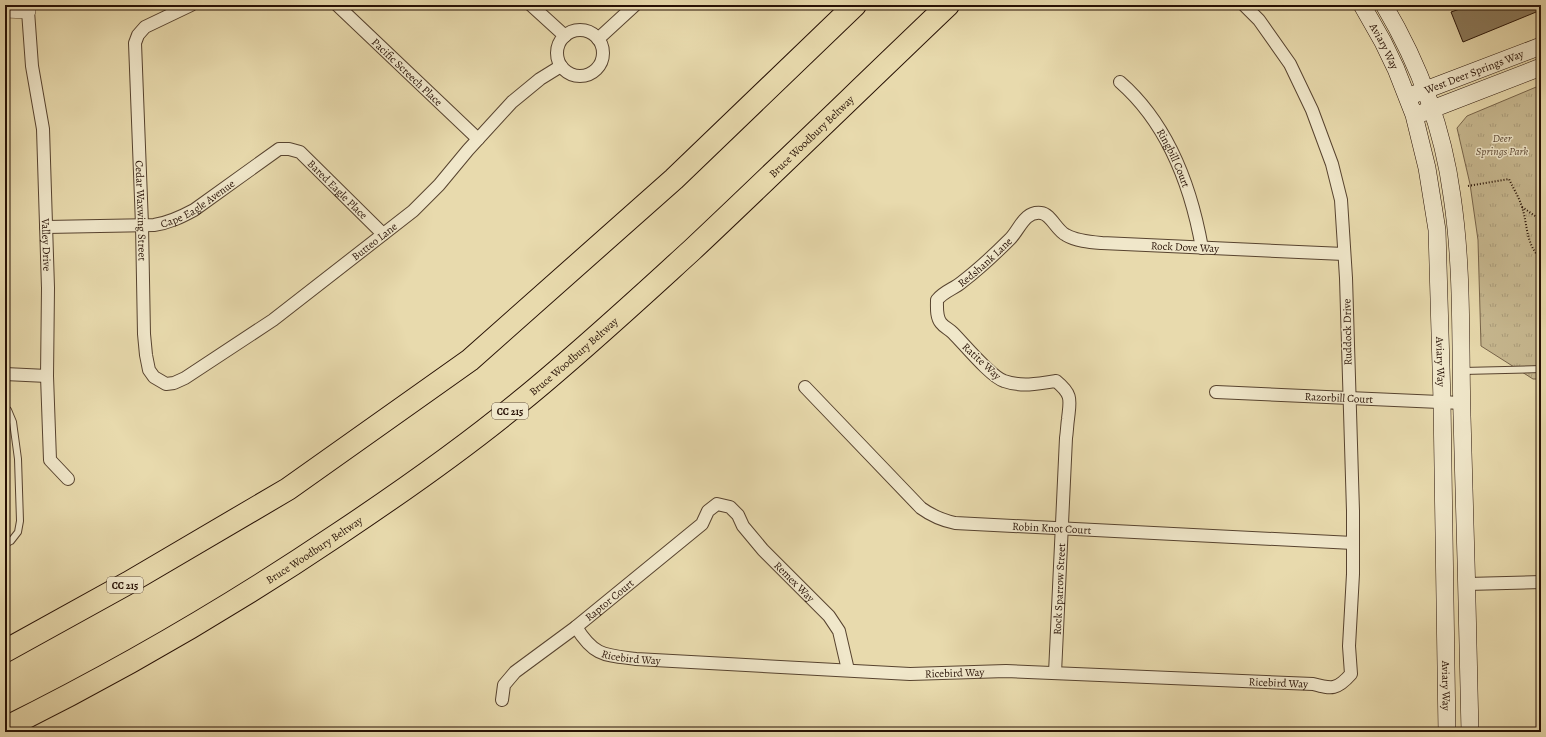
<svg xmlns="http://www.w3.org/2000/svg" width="1546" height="737" font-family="Alegreya,serif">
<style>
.park{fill:url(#park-tufts);stroke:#77644a}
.building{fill:#8b7a5c;stroke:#271105}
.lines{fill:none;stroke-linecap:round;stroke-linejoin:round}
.service-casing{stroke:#57432f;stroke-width:8}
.minor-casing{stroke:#57432f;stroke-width:14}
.tertiary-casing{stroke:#57432f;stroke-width:16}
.secondary-casing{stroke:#271105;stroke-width:18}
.motorway-casing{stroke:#271105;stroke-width:24}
.path{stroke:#271105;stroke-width:2;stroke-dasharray:1 2;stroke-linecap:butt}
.service{stroke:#f0e7ca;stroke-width:6}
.minor{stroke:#f0e7ca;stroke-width:12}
.tertiary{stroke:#f0e7ca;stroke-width:15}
.secondary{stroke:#f0e7ca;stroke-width:17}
.motorway{stroke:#e8daad;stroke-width:22}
.labels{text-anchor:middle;stroke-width:3;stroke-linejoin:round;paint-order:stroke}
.shield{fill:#f0e7ca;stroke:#635140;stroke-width:1}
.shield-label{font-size:10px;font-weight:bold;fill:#271105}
.street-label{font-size:11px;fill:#271105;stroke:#f0e7ca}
.park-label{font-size:11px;font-style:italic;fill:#5f4b36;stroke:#f0e7ca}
</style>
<defs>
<pattern id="park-tufts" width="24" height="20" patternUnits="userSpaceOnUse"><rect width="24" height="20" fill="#c7b890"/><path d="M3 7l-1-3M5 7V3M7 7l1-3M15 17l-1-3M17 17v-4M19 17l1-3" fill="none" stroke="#ab9d7b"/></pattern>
</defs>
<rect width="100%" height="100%" fill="#e8daad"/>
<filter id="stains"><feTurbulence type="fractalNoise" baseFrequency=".005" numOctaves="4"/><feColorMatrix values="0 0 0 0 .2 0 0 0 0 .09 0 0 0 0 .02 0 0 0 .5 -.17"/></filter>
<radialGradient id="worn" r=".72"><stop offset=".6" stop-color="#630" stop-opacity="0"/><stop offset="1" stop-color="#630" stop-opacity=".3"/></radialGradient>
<path class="park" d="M1541,85V379H1533L1481,346L1478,240L1470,184L1457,128L1467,116Z"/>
<path class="building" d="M1471,5H1541V10L1463,42L1451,12Z"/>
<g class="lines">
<g class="service-casing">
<g id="service">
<path d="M1463,371L1541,369"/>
<path d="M5,409L8,410L13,422L18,459L20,521L18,532L11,541L5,544"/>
</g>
</g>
<g class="minor-casing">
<g id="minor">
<path id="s1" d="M191,5L145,27L138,35L135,43L142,225L144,334L146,355L149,370L154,377L166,384L174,383L185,378L273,320L413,211L439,185L468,150L512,102L540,79L561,66"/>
<path id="s2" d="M337,5L478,139"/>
<path d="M531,5L565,36"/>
<path id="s3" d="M28,11L32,66L43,129L48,288L47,376L50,460L68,479"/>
<circle cx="580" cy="53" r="23"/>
<path d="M598,39L635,5"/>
<path id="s4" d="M1120,82C1168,124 1191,186 1202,248"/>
<path id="s5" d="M46,227L154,225C169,223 181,217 194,210L279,149H289L300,152L383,234"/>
<path d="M5,374L47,376"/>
<path id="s6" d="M805,387L921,508C932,516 941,520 955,523L1353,543"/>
<path id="s7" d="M1216,392L1462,403"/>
<path d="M1467,584L1541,582"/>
<path id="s8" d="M576,627C594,656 604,655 636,659L910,674L1006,671L1313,684C1332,689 1337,690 1351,674L1349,646L1353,574V511L1346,278L1341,200L1332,164L1312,110L1290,64L1259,20L1244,5"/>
<path id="s9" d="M1055,673L1066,438C1067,432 1067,426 1068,419C1070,400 1073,395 1056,381C1038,384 1021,387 1004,381C991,377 964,344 953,333C949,329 944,327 941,323C936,317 937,307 937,300C944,291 954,289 962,282C979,269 995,254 1010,239C1020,229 1024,211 1041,213C1051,214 1056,230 1066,235C1076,241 1090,242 1102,243L1344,254"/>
<path id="s10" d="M502,700L504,685L515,672L576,627L702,524L708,511L717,504L730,507L738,515L743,526L763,550L829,616L839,631L848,670"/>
</g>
</g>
<g class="tertiary-casing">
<path id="tertiary" d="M5,10L28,11V5"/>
</g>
<g class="secondary-casing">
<g id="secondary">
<path id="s11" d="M1362,5L1383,42L1396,69L1414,115L1427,168L1437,230L1442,401L1447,732"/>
<path d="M1384,5C1419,64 1443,128 1452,196C1463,269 1460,343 1462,416C1465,521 1468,627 1470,732"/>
<path id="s12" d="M1415,94L1541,46"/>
<path d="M1422,113L1541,67"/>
</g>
</g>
<g class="motorway-casing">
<g id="motorway">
<path d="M5,651L128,583L288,489L470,360L674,179L855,5"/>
<path id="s13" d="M5,728C120,671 230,607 337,535C400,493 462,450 521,401C580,353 636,301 692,250C778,169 862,87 948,5"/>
</g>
</g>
<g class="path">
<path d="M1468,186L1509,179C1513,188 1519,197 1522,207C1528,225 1525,243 1541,259"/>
<path d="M1522,207L1541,220"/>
</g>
<use href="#service" class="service"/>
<use href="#minor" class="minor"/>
<use href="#tertiary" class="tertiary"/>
<use href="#secondary" class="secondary"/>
<use href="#motorway" class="motorway"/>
</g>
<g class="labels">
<g class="shield">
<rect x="492" y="403" width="36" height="16" rx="3"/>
<rect x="107" y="577" width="36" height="16" rx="3"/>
</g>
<g class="shield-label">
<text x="510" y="415">CC 215</text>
<text x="125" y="589">CC 215</text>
</g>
<g class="street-label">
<text dy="4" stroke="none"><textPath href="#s11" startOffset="47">Aviary Way</textPath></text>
<text dy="4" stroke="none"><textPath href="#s12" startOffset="63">West Deer Springs Way</textPath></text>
<text dy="4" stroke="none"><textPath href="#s2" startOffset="97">Pacific Screech Place</textPath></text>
<text dy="4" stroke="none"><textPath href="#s13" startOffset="1005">Bruce Woodbury Beltway</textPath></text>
<text dy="4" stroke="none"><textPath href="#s4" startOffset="94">Ringbill Court</textPath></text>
<text dy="4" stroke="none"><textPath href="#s5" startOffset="330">Bared Eagle Place</textPath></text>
<text dy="4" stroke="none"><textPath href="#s5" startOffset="157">Cape Eagle Avenue</textPath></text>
<text dy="4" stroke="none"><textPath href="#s1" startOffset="238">Cedar Waxwing Street</textPath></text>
<text dy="4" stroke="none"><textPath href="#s1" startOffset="674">Butteo Lane</textPath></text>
<text dy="4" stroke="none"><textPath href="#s3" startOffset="235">Valley Drive</textPath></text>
<text dy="4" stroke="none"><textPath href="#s9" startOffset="752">Rock Dove Way</textPath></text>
<text dy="4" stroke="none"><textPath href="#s9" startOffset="521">Redshank Lane</textPath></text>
<text transform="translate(1347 332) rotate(-91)" y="4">Ruddock Drive</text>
<text dy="4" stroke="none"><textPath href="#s13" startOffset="681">Bruce Woodbury Beltway</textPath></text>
<text transform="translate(982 361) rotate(43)" y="4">Ratite Way</text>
<text dy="4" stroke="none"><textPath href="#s11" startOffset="371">Aviary Way</textPath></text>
<text dy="4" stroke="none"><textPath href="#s7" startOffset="123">Razorbill Court</textPath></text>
<text dy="4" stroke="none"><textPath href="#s6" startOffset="302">Robin Knot Court</textPath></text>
<text dy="4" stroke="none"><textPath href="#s13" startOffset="357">Bruce Woodbury Beltway</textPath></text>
<text dy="4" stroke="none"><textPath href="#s10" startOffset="409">Remex Way</textPath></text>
<text dy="4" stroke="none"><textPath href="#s9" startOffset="84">Rock Sparrow Street</textPath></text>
<text dy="4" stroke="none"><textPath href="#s10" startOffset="151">Raptor Court</textPath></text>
<text dy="4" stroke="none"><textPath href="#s8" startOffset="67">Ricebird Way</textPath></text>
<text dy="4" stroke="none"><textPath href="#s8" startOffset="391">Ricebird Way</textPath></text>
<text dy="4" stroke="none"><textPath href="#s8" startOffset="715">Ricebird Way</textPath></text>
<text dy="4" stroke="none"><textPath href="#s11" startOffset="695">Aviary Way</textPath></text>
</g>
<g class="park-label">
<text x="1502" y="142">Deer<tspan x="1502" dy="13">Springs Park</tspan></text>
</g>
</g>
<rect width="1546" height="737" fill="none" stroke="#e8daad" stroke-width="20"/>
<rect x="6" y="6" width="1534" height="725" fill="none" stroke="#271105" stroke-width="2"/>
<rect x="10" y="10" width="1526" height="717" fill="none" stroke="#271105"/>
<rect width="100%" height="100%" filter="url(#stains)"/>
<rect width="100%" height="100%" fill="url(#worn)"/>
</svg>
